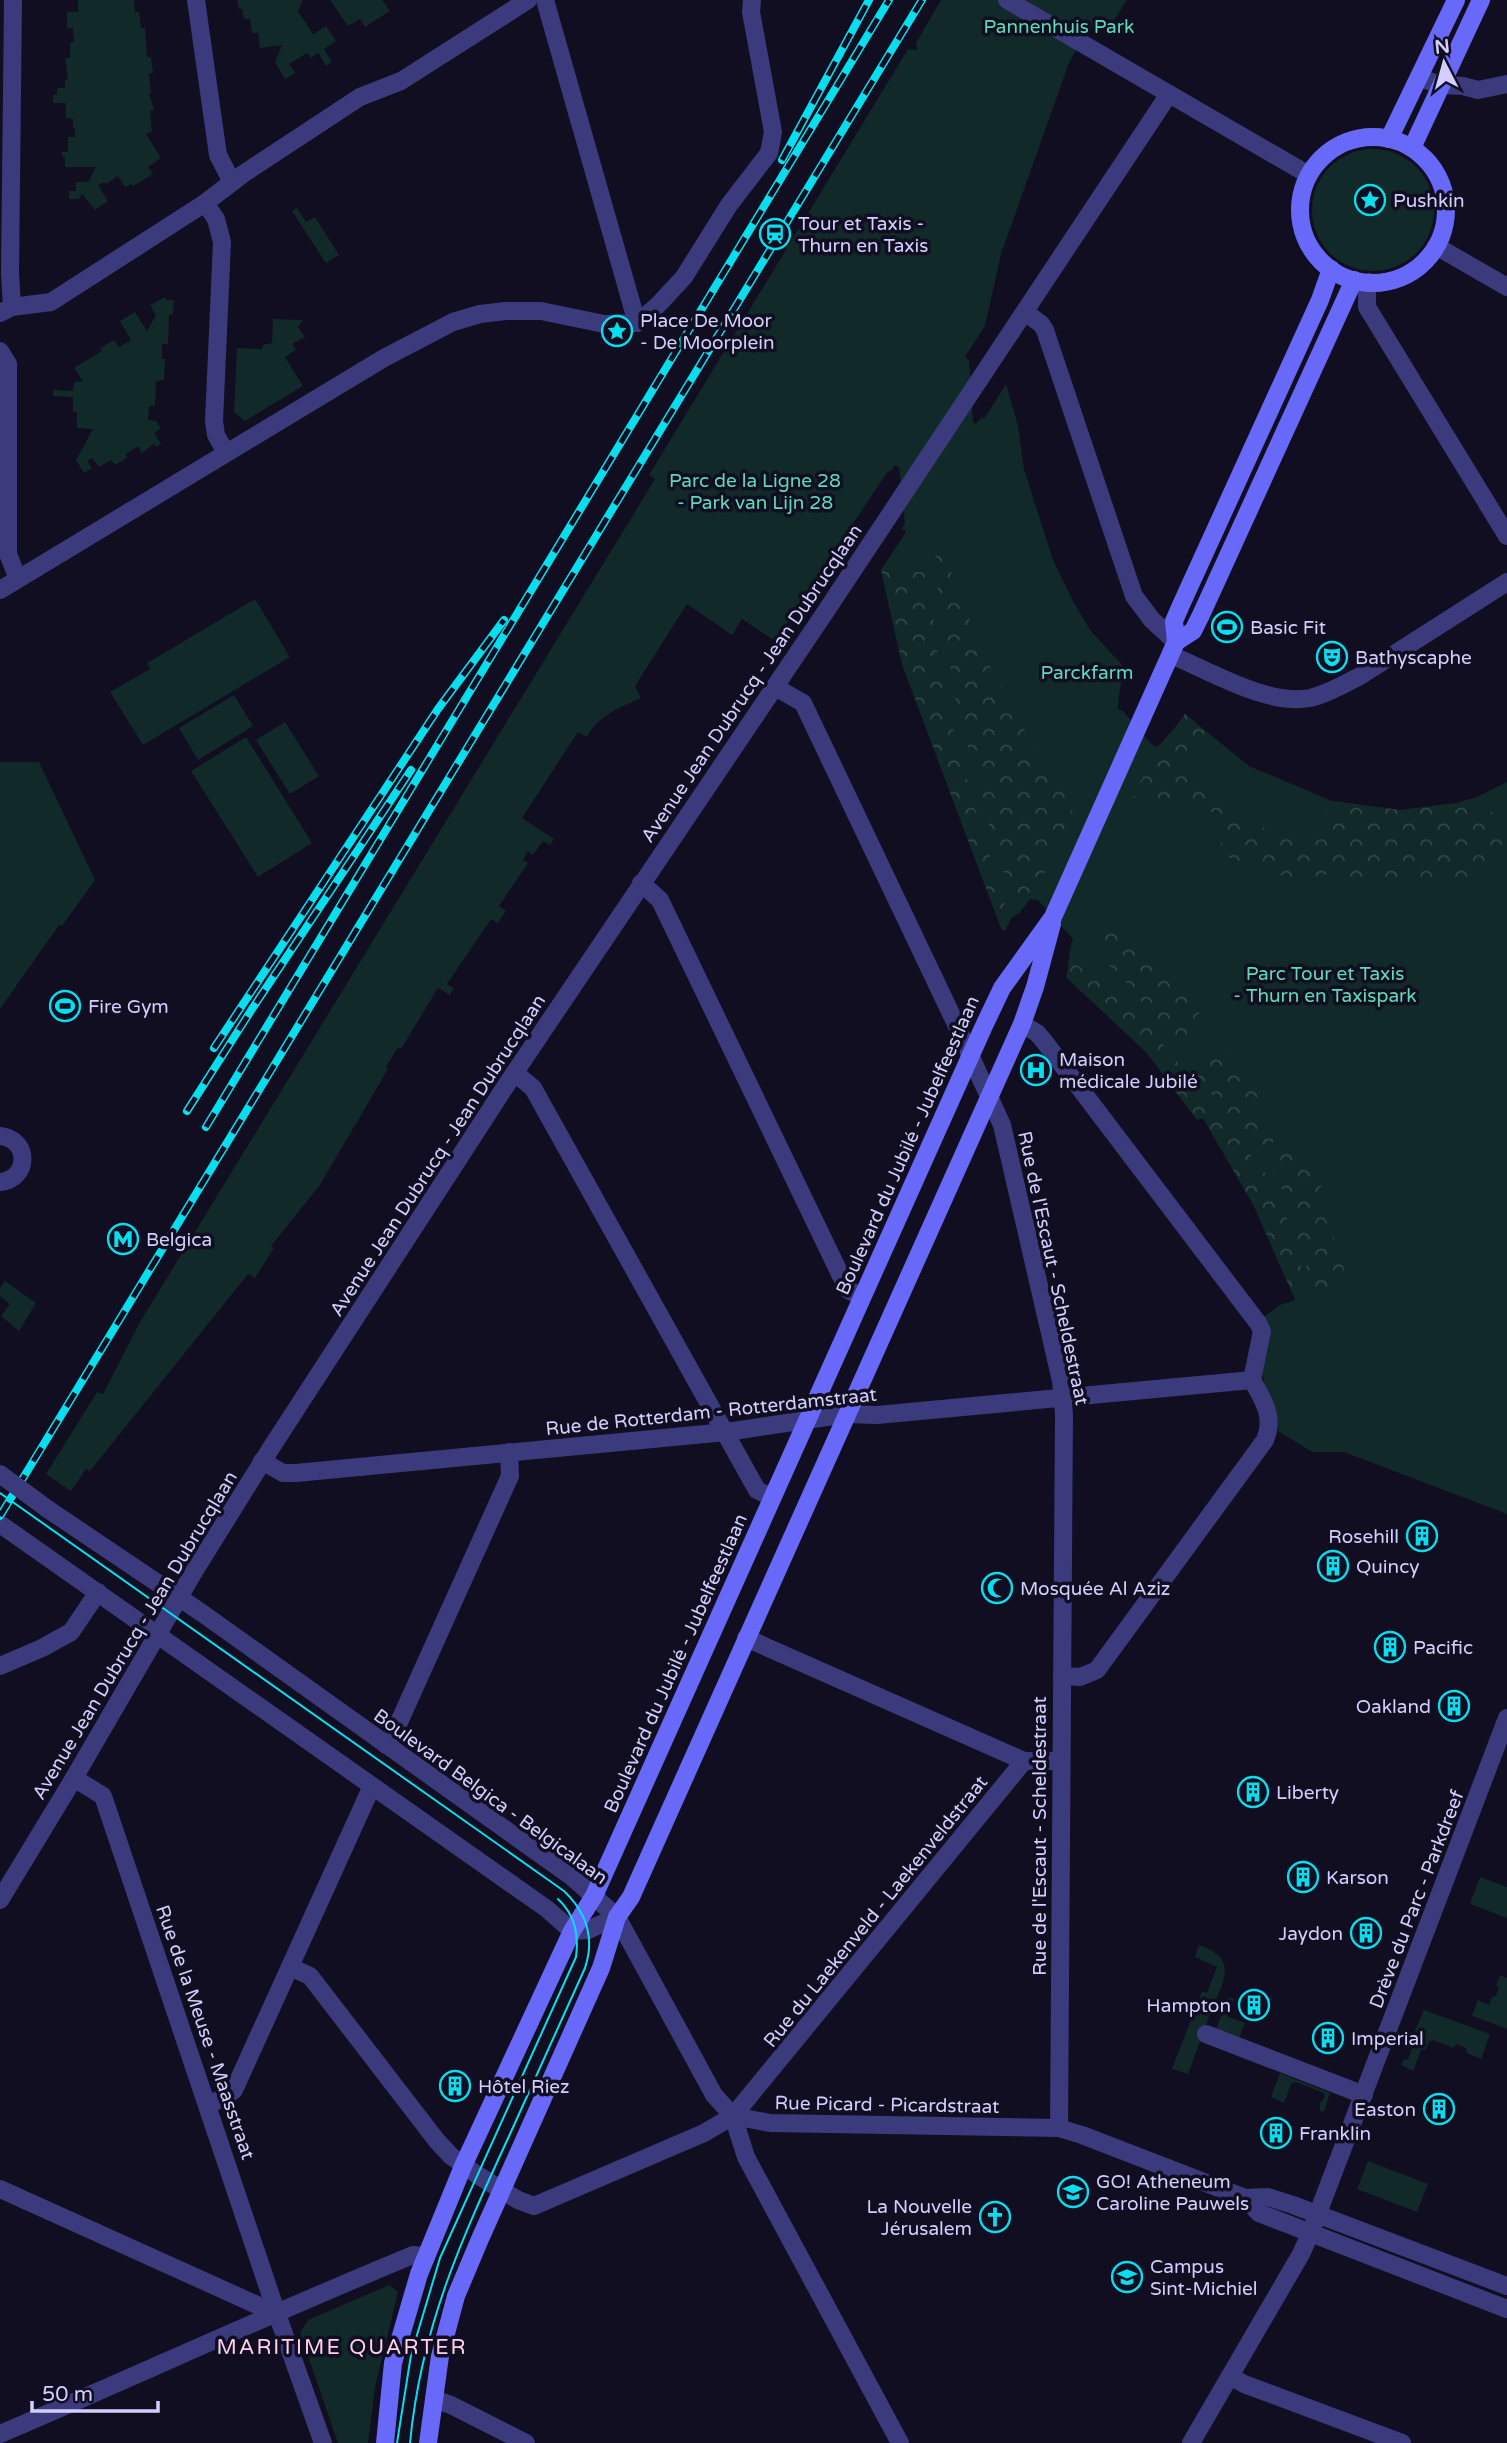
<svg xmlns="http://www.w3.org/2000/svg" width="1507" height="2443" font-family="'Varela Round',sans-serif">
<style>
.green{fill:#112928}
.forest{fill:url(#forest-crowns)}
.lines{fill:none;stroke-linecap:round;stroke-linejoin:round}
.minor{stroke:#3b3a7d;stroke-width:18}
.tertiary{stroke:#3b3a7d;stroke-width:18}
.secondary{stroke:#6969f9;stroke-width:18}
.tram{stroke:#09deee;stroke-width:2}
.rail-casing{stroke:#09deee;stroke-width:8}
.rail{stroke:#100e20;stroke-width:5;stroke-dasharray:16;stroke-linecap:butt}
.tertiary-bridge{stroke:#3b3a7d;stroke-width:18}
.labels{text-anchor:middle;stroke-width:7;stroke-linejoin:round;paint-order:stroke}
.park-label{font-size:19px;fill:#5ddab7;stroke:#100e20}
.poi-label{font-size:19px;fill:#d2cefd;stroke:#100e20;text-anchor:start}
.street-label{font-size:19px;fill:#d2cefd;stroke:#100e20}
.neighbourhood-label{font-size:21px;letter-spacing:2px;fill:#fdd0ee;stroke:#100e20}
</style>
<defs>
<pattern id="forest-crowns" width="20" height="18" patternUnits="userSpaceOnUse" patternTransform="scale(1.75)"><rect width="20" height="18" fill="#112928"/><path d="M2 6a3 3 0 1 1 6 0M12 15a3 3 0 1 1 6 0" fill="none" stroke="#334748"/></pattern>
</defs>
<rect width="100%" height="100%" fill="#100e20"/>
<g class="green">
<path d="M78,0H134L135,12H139L141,28H145L147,57H151L153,73L149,74L151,93L149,94L154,110L150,111L152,132L146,134L161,158L148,167L153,174L133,186L131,184L125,187L118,176L106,184L104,182L98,185L108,201L95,210L82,194L79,199H69V191H76V182H88L96,167H65V157L62,156V152H68V137H75V129L73,128V119L66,118V103H53V95L57,94V88H65V80L68,79L65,58H70V43L74,42L73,28H67V12H78Z"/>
<path d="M237,0H303L298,11L313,34L326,26L336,41L324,49L332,62L326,66L318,53L311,58L307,53L289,64L295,73L285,79L275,62L282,45L260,48L258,33H252L250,19H244L242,9H239Z"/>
<path d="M330,0H382L390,11L365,27L360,19L348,26Z"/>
<path d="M941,0H1127L1107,32L1089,27L1069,63L1001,254L985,326L965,357L969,361L973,422L976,424L982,417L984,419L1006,384L1018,426L1024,469L1053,560L1073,601L1090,630L1124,667C1122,675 1118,701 1118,709L1123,711L1152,745L1157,747C1164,742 1180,722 1185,714L1249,766L1332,801L1400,810L1457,803L1479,796L1507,782V1514L1344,1452H1312L1278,1431C1277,1413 1268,1399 1264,1382C1259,1362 1262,1339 1262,1318L1280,1305L1295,1300L1254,1206L1203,1118L1197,1120L1147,1053L1066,977C1070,965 1068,952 1073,939L1038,900L1029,899C1024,911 1016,913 1009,921C1007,924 1007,928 1004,931L1001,928L902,664L881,570L906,532L902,529L905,524L899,468L895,465L890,472L888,471L775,641L742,619L732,635L687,604L635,686L641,698C619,708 599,715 587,737L578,732L522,818L554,839L550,845L543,841L533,855L528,851L523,860L528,863L499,906L506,911L498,923L491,919L447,984L454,988L450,995L438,988L401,1049L398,1047L386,1067L388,1069L320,1185L271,1246L274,1248L255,1278L248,1274L90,1471L86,1469L71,1491L46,1474L97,1392L103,1394L140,1322L655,479L649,475L908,49L917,50L916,43Z"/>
<circle cx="1373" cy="210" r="61"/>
<path d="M297,208L306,222L315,217L339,255L326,263L292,211Z"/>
<path d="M165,297L166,300H174L173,314L169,315L168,344H162V359H165L164,380L156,381L155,406H149L148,420L156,421L161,428L154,433L161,444L156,447L154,444L142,453L138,446L126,454L127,458L115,465L111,460L99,467L92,458L87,461L92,468L84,473L76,460L93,429L77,428V412H73V397L53,396V390L73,391L74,382L83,381L74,368L102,351L100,348L114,340L119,347L131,340L120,321L135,312L147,331L156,315L150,305Z"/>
<path d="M273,319L303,320L298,327L305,337L292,344L296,350L285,357L303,386L245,421L234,412L237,348L262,349L263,345L272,343Z"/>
<path d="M255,599L290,657L143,745L110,692L150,669L147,663Z"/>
<path d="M234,695L253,726L198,760L179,728Z"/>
<path d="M285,722L319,776L290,794L256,740Z"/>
<path d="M246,737L312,843L258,877L191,771Z"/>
<path d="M0,762H39L95,880L62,926L59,925L0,1009Z"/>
<path d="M5,1281L36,1303L19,1331L1,1316L10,1304L0,1296V1288Z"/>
<path d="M1480,1877L1507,1887V1918L1470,1904Z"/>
<path d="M1199,1945C1236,1958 1226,1976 1214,2005L1199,1999L1202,1991L1207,1993L1217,1967L1195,1957Z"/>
<path d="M1500,1975L1507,1978V2029L1472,2016L1478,2000L1489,2005L1492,1997L1496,1996L1499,1988L1496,1985Z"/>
<path d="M1228,1997L1234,1999L1227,2016L1245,2023L1238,2041L1215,2032Z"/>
<path d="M1195,2009L1210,2014L1188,2074L1172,2069Z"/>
<path d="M1424,2010L1490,2034L1481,2059L1467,2053L1466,2048L1457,2044L1453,2048L1433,2040L1429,2042L1426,2049L1421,2050L1413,2071L1401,2065L1404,2059L1408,2060L1417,2034L1414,2033Z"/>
<path d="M1280,2073L1330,2093L1324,2112L1320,2111V2103L1325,2097L1324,2093L1296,2082L1291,2084L1284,2103L1271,2097Z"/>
<path d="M1368,2161L1428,2184L1417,2212L1357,2189Z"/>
<path d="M389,2285L398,2292L375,2387L368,2443H338L300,2333L308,2320Z"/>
</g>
<g class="forest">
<path d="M940,531L956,590L992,671L1055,786L1076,802L1033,898L1029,899L1018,915L987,818L956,701L938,593L935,550Z"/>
<path d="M887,564C900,572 912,572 927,572L942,685L973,803L1010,921L1004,931L1001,928L902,664L881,570Z"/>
<path d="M1185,714L1205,731L1189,773L1232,818L1314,843L1332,801L1400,810L1457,803L1468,808L1507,815V857C1476,892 1437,887 1396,882C1374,879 1353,877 1331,874C1318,874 1307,880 1294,880L1219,854C1221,845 1223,835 1220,826C1216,812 1198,797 1182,797C1162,797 1157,808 1133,798L1157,747C1164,742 1180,721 1185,714Z"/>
<path d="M1110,930L1120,932L1126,936C1139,949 1173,976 1175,993L1181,991L1200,1010L1197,1019L1198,1024L1182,1041L1170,1039L1119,973L1107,964L1098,937Z"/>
<path d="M1068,960L1091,974L1101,977L1132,1005L1273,1183C1287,1214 1297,1248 1304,1281L1302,1285L1290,1288L1254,1206L1203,1118L1197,1120L1147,1053L1066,977L1069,968Z"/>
<path d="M1223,1044L1226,1045L1237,1067L1260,1099L1254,1119C1260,1124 1269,1120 1275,1126L1274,1138L1270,1150L1273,1156L1276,1158L1283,1142C1293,1142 1295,1150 1301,1157C1310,1160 1321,1170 1322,1181C1323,1190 1319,1184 1322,1192C1325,1205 1327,1206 1325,1219L1333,1229L1332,1235L1338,1245L1347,1282C1341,1292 1335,1298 1323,1298L1316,1293L1294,1231L1289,1206L1278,1180L1256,1144L1253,1140H1246L1244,1138L1193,1069L1192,1060L1198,1051L1213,1055Z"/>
</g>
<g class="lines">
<g class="minor">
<path d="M196,0L218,155L232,182"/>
<path d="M545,0L637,323"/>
<path d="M1420,78L1441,85L1463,86L1478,90L1507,84"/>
<path d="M205,203L216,219L222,242L214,421L216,435L226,453"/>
<path d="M1369,282L1367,292V307L1507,536"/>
<path d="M12,307L10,273L13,0"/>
<path d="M1025,312L1041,324L1045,330L1134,596L1152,620L1176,642"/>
<path d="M0,351L8,364V554L18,579"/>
<path d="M0,590L384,358L453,322L480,314L506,311H541L604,324L637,323L658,305L684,277L729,205L769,153L773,132L751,12L752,0"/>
<path d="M1171,655C1210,671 1267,706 1310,698C1328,694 1344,684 1360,676L1507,582"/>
<path d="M775,687L803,703L955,1022L1002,1125L1061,1381L1064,1415L1059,2128"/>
<path d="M641,883L660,900L841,1276L848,1290L861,1296"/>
<path d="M1022,1024L1037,1033L1044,1041L1258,1323L1262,1331L1252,1380"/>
<path d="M515,1073L533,1088L757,1490L771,1497"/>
<path d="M0,1136C30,1139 30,1179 0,1182"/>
<path d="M262,1461L283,1473H296L726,1432L847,1414L877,1415L1252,1380"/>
<path d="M746,1638L1024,1761H1061"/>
<path d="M0,1666L42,1648L71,1632L98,1592"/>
<path d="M1062,1676L1080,1677L1097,1670L1265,1440C1275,1417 1263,1400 1252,1380"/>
<path d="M386,1745L395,1731L510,1476L509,1452"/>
<path d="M74,1778L103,1796L277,2314L323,2443"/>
<path d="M0,1900L74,1778L195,1570L271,1448L507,1084L824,614L1169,94"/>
<path d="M617,1917L714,2095L733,2116L746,2157L900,2443"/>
<path d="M290,1967L310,1976L437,2141L451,2156L476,2174L518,2200L534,2206L704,2133L733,2116L1024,1761"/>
<path d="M1206,2034L1364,2095"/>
<path d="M208,2104L224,2098L234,2090L372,1786"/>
<path d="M733,2116L770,2123L1059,2128L1082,2135L1245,2198L1268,2197L1293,2205L1507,2286"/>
<path d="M0,2189L277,2314"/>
<path d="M1245,2198L1259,2213L1507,2309"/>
<path d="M1230,2376L1244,2384L1402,2443"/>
<path d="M434,2399L451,2405L526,2443"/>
<path d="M0,2434C138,2375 274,2312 413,2255L426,2256"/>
<path d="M1191,2443L1301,2254L1310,2234L1507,1718"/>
</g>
<g class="tertiary">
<path d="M1007,0L1309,175"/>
<path d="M1436,246L1507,287"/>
<path d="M0,313L12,307L51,302L205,203L243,174L360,97L401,81L528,0"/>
<path d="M0,1524L547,1909L572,1931L588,1930L617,1917L572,1877L202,1613L49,1510"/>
</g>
<g class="secondary">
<circle cx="1373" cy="210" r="73"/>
<path d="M1389,139L1456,0"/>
<path d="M1412,148L1481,0"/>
<path d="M1176,642L1193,631L1201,615L1354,280"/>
<path d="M385,2443L393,2363L419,2274L464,2164L572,1931L594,1896L983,1028L1002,988L1053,917L1176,642L1174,621L1181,605L1320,300L1331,269"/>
<path d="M428,2443L440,2356L456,2296L480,2239L601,1968L617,1917L631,1897L1022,1024L1035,987L1052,924"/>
</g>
<g class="tram">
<path d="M0,1493L564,1891C587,1913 595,1938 585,1968C560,2024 535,2079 510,2134C462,2238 421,2327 410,2443"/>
<path d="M397,2443L411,2355L440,2258L576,1957C579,1934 575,1915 558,1899"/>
</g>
<g class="rail-casing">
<g id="rail">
<path d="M782,160L869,0"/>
<path d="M214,1048L438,709L504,620"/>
<path d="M187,1111L252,1009L411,770"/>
<path d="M206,1127L889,0"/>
<path d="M0,1516L922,0"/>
</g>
</g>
<use href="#rail" class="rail"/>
<path class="tertiary-bridge" d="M0,1474L49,1510"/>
</g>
<defs>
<g id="sight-ring" transform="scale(1.575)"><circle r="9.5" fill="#100e20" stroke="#09deee" stroke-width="1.5"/><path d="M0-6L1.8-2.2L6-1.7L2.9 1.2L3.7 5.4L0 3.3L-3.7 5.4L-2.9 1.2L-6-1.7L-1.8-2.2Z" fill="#09deee"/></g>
<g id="station-ring" transform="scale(1.575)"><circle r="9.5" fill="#100e20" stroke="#09deee" stroke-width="1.5"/><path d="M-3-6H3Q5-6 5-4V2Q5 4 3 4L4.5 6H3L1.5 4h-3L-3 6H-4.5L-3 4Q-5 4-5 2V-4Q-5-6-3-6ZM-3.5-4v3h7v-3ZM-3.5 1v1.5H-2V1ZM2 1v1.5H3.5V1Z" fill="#09deee"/></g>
<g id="stadium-ring" transform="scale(1.575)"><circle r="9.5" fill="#100e20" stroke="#09deee" stroke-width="1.5"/><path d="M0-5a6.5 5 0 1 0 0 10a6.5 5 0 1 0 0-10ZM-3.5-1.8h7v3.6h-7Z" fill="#09deee"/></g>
<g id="theatre-ring" transform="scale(1.575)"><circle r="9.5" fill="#100e20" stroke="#09deee" stroke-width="1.5"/><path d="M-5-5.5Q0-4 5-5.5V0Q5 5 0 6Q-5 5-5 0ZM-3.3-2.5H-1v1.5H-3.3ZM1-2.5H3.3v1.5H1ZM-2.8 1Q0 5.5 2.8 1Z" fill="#09deee"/></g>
<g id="hospital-ring" transform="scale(1.575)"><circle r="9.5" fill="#100e20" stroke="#09deee" stroke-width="1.5"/><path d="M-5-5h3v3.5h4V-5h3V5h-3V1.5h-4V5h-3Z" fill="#09deee"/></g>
<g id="metro-ring" transform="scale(1.575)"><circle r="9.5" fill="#100e20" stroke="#09deee" stroke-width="1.5"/><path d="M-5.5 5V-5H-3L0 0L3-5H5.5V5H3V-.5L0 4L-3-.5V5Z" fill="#09deee"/></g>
<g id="building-ring" transform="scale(1.575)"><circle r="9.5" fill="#100e20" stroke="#09deee" stroke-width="1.5"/><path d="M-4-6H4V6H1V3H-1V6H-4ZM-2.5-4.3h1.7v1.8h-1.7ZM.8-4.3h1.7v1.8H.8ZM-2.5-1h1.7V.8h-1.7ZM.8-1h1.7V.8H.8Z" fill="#09deee"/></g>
<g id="mosque-ring" transform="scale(1.575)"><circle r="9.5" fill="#100e20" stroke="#09deee" stroke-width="1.5"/><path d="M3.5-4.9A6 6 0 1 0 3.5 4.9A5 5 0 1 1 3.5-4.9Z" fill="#09deee"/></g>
<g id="school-ring" transform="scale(1.575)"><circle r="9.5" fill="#100e20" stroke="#09deee" stroke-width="1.5"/><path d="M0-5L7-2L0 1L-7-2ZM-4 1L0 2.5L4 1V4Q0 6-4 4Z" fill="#09deee"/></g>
<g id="church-ring" transform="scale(1.575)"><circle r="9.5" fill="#100e20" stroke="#09deee" stroke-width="1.5"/><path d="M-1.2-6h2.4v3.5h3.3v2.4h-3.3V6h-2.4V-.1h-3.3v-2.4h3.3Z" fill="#09deee"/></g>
</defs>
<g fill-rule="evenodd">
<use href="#sight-ring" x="1370" y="200"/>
<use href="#station-ring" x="775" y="234"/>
<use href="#sight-ring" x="617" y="331"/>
<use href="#stadium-ring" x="1227" y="627"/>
<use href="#theatre-ring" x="1332" y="657"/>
<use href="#stadium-ring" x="65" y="1006"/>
<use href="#hospital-ring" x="1036" y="1070"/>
<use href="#metro-ring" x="123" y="1239"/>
<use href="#building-ring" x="1422" y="1536"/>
<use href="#building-ring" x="1333" y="1566"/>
<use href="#mosque-ring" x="997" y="1588"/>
<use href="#building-ring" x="1390" y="1647"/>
<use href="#building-ring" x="1454" y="1706"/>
<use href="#building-ring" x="1253" y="1792"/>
<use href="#building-ring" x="1303" y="1877"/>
<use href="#building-ring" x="1366" y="1933"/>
<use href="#building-ring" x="1254" y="2005"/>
<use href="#building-ring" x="1328" y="2038"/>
<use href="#building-ring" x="455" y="2086"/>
<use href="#building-ring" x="1439" y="2109"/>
<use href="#building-ring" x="1276" y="2133"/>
<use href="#school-ring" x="1073" y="2192"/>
<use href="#church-ring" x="995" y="2217"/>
<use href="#school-ring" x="1127" y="2277"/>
</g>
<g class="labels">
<g class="park-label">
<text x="1059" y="33">Pannenhuis Park</text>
<text x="755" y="487">Parc de la Ligne 28<tspan x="755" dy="22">- Park van Lijn 28</tspan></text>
<text x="1087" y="679">Parckfarm</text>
<text x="1325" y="980">Parc Tour et Taxis<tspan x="1325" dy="22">- Thurn en Taxispark</tspan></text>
</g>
<g class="poi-label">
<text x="1393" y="207">Pushkin</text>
<text x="798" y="230">Tour et Taxis -<tspan x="798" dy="22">Thurn en Taxis</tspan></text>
<text x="640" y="327">Place De Moor<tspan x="640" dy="22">- De Moorplein</tspan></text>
<text x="1250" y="634">Basic Fit</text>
<text x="1355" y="664">Bathyscaphe</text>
<text x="88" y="1013">Fire Gym</text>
<text x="1059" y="1066">Maison<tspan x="1059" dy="22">médicale Jubilé</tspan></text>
<text x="146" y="1246">Belgica</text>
<text x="1399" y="1543" text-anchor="end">Rosehill</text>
<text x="1356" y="1573">Quincy</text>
<text x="1020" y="1595">Mosquée Al Aziz</text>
<text x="1413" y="1654">Pacific</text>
<text x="1431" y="1713" text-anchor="end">Oakland</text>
<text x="1276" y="1799">Liberty</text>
<text x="1326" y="1884">Karson</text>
<text x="1343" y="1940" text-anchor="end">Jaydon</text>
<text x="1231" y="2012" text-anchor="end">Hampton</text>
<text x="1351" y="2045">Imperial</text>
<text x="478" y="2093">Hôtel Riez</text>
<text x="1416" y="2116" text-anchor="end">Easton</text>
<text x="1299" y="2140">Franklin</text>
<text x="1096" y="2188">GO! Atheneum<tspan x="1096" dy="22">Caroline Pauwels</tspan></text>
<text x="972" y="2213" text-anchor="end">La Nouvelle<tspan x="972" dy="22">Jérusalem</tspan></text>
<text x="1150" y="2273">Campus<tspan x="1150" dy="22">Sint-Michiel</tspan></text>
</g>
<g class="street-label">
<text transform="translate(751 683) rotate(-56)" y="7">Avenue Jean Dubrucq - Jean Dubrucqlaan</text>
<text transform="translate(907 1145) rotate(-66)" y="7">Boulevard du Jubilé - Jubelfeestlaan</text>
<text transform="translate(437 1155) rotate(-57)" y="7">Avenue Jean Dubrucq - Jean Dubrucqlaan</text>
<text transform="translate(1054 1268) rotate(78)" y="7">Rue de l'Escaut - Scheldestraat</text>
<text transform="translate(711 1411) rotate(-6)" y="7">Rue de Rotterdam - Rotterdamstraat</text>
<text transform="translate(134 1635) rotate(-59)" y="7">Avenue Jean Dubrucq - Jean Dubrucqlaan</text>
<text transform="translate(675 1663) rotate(-66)" y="7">Boulevard du Jubilé - Jubelfeestlaan</text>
<text transform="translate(491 1796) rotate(36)" y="7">Boulevard Belgica - Belgicalaan</text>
<text transform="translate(1039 1836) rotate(-90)" y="7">Rue de l'Escaut - Scheldestraat</text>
<text transform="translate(1416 1899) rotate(-69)" y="7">Drève du Parc - Parkdreef</text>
<text transform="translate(875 1911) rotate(-51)" y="7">Rue du Laekenveld - Laekenveldstraat</text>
<text transform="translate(206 2032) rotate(71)" y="7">Rue de la Meuse - Maasstraat</text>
<text transform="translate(887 2104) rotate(1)" y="7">Rue Picard - Picardstraat</text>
</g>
<g class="neighbourhood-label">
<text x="342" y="2354">MARITIME QUARTER</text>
</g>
</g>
<g transform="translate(1444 63) rotate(354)" stroke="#100e20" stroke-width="5" paint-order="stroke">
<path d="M0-5L12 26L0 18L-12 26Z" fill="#d2cefd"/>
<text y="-10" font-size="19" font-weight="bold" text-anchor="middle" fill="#d2cefd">N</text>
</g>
<path d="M32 2401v10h126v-10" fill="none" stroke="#d2cefd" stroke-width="3.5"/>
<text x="42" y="2401" font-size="21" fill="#d2cefd" stroke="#100e20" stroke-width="5" paint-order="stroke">50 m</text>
</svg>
